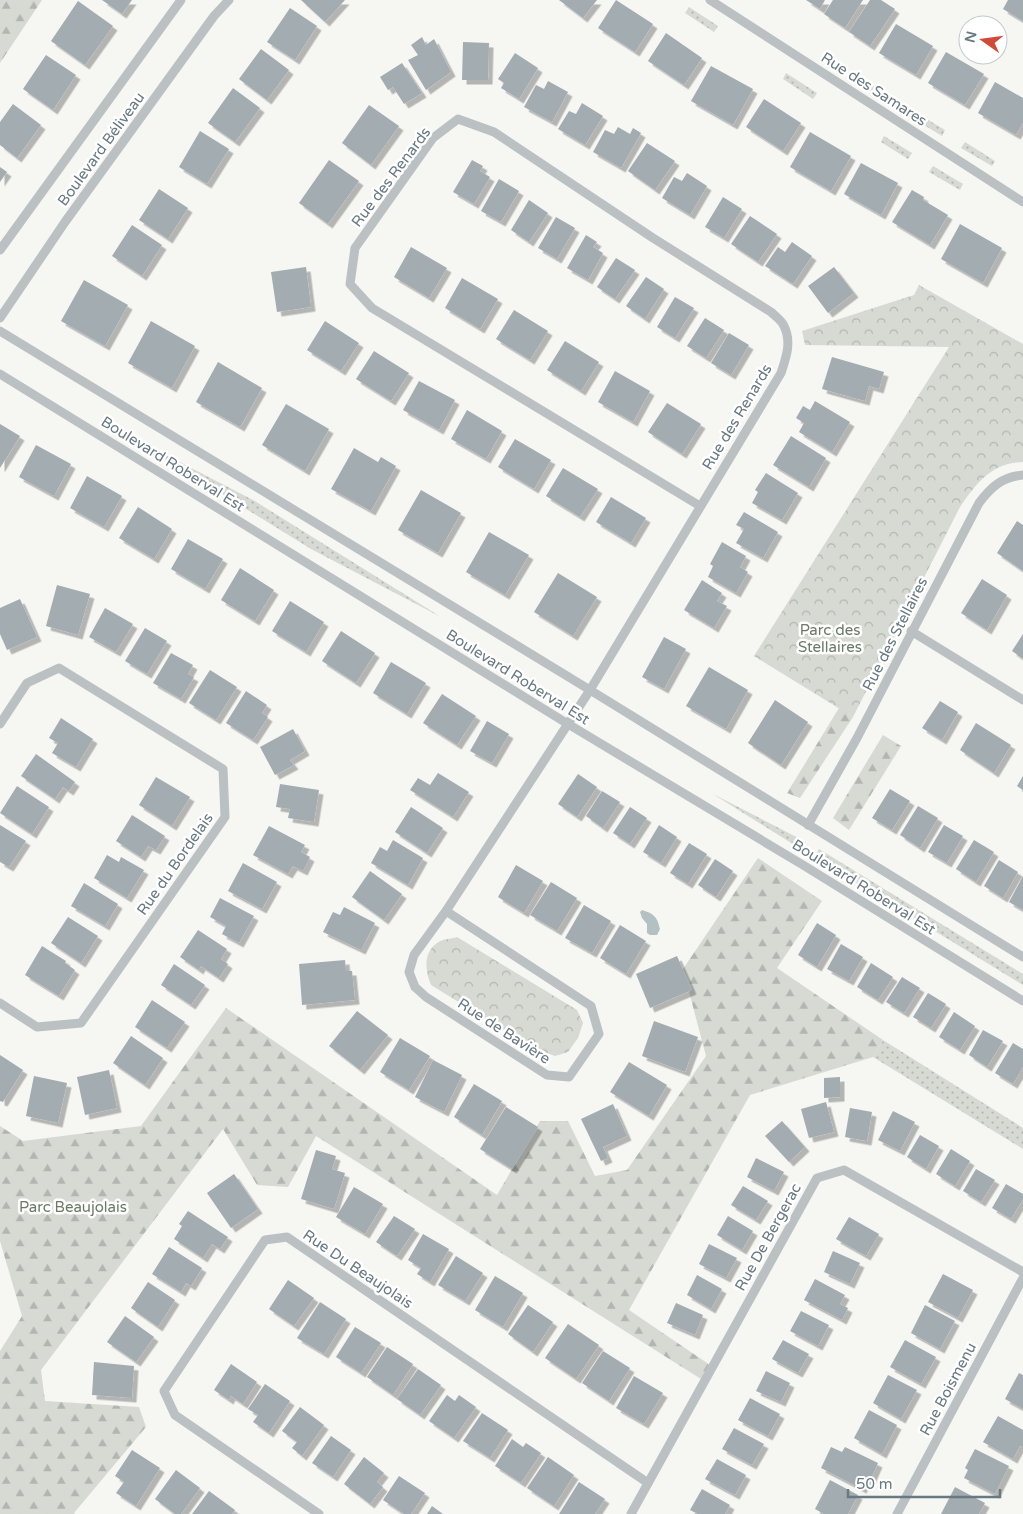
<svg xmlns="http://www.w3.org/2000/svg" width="1023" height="1514" font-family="'Varela Round',sans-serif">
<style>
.grass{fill:url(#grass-dots)}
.forest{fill:url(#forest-firs)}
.park{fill:url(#park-crowns)}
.water{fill:#b4c1c3}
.building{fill:#a3acb0;filter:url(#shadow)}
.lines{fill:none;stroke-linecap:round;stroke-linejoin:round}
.minor{stroke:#bbc0c3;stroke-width:9}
.labels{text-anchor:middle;stroke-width:5;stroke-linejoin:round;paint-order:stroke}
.street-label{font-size:15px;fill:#687981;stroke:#fff}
.park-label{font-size:15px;fill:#6c7966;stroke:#fff}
</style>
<defs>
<pattern id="grass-dots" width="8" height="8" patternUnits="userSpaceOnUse" patternTransform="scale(1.25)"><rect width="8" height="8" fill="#d6dad3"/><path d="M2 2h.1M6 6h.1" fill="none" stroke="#b1b6b1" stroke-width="1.8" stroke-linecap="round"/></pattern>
<pattern id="forest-firs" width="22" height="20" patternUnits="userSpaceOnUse" patternTransform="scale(1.25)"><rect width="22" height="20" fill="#d6dad3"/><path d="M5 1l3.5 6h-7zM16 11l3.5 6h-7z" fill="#b1b6b1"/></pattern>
<pattern id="park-crowns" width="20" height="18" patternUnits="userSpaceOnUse" patternTransform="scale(1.25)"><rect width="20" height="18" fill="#d6dad3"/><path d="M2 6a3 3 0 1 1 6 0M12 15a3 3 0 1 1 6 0" fill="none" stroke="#b1b6b1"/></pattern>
<filter id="shadow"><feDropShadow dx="4.5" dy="4.5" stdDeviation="0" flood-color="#0004"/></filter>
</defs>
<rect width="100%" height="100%" fill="#f6f6f3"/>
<g class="grass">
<path d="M689,7L718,26L714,32L685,13Z"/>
<path d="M786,73L817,93L813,99L783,79Z"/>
<path d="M867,81L896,100L893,105L863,87Z"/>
<path d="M915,112L945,130L942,136L911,117Z"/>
<path d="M884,136L912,153L908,159L881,142Z"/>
<path d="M965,142L995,161L992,166L961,148Z"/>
<path d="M933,166L963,184L960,190L929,172Z"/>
<path d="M118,430L253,500L441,617L311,549Z"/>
<path d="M713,794L806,842L801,849Z"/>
<path d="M819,849L1023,974V985L814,857Z"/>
<path d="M883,1040L1023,1128V1149L873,1057Z"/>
</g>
<g class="forest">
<path d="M0,0H42L0,63Z"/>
<path d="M839,708L853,717L800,798L787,793Z"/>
<path d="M883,735L901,746L849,830L833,818Z"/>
<path d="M758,858L822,901L777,968L883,1040L873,1057L750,1095L629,1310L710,1365L701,1379L316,1136L288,1187L257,1185L223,1129L41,1370L45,1401L139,1407L146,1427L74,1513L75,1514H0V1351L22,1316L0,1241V1126L23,1141L141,1126L226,1008L497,1195L540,1121H568L595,1176L627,1170L706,1056L683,969Z"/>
</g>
<g class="park">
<path d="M919,285L1023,344V462C991,463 977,483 960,507L853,717L754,656L949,347L805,345L802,331L914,295Z"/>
<path d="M457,937L577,1010L583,1023L578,1038L568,1052L555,1056L533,1048L431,985C425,971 423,953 437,943C442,939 451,939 457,937Z"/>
</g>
<path class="water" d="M642,910C654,914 657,916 660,929L657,935H650L647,933V924L642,918L640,912Z"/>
<g class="building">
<path d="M102,0H132L122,14Z"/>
<path d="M301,0H345L325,22Z"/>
<path d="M559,0H597L583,18Z"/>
<path d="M616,0L653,24L635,52L598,28Z"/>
<path d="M806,0H825L820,9Z"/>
<path d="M833,0H863L845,28L824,14Z"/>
<path d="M870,0H881L895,9L870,46L849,32Z"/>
<path d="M1008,0H1023V21L1003,9Z"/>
<path d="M78,1L113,26L85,65L51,41Z"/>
<path d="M290,8L317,26L295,60L267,42Z"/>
<path d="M896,24L933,46L916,75L879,53Z"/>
<path d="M666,33L702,58L684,85L648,61Z"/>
<path d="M422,37L426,45L434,39L451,72L426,90L408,60L418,55L411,45Z"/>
<path d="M463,42L489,43L488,80H462Z"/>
<path d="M261,49L289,70L267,100L239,79Z"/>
<path d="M946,52L984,74L965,105L928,83Z"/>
<path d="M515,53L538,68L519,99L501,88L504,83L498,79Z"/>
<path d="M46,55L76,75L53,110L23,89Z"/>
<path d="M402,63L422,93L404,104L393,87L388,90L380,77Z"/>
<path d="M711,66L753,89L733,125L691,101Z"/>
<path d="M548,81L568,92L552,122L524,107L536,85L544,89Z"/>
<path d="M995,82L1023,98V123L1016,135L978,113Z"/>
<path d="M233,88L260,108L235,142L208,123Z"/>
<path d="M764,99L801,123L783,151L746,127Z"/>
<path d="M582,103L603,116L585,145L558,129L569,111L576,114Z"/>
<path d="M13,104L41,125L17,158L0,145V122Z"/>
<path d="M369,105L399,126L371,165L342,143Z"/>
<path d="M618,127L630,134L633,128L641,133L621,168L593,152L605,130L614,134Z"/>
<path d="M200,131L229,149L207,184L179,167Z"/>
<path d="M810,132L851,156L831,191L790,167Z"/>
<path d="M647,143L675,161L655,190L628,171Z"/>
<path d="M329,160L359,181L328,224L299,203Z"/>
<path d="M472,160L483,166L480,171L490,177L474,204L453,192Z"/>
<path d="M861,163L898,183L881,215L844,194Z"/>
<path d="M0,167L7,172L0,182Z"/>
<path d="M687,173L707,186L690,215L662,198L674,177L682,181Z"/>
<path d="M499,179L519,191L501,222L481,211Z"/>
<path d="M159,189L188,208L168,239L139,220Z"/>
<path d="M912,190L924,197L923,200L948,215L930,245L892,222Z"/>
<path d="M723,197L742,209L724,238L705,227Z"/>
<path d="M529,200L548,213L529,242L511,230Z"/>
<path d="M750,216L777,234L758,262L731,244Z"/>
<path d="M556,217L575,228L557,259L538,248Z"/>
<path d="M960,224L1002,248L983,283L941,259Z"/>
<path d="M132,225L162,245L142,276L112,256Z"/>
<path d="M586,235L597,242L593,247L603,253L588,280L567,268Z"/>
<path d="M792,242L812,256L793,284L765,266L778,247L785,252Z"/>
<path d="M411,247L447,268L429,298L394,277Z"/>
<path d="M616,258L635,270L615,299L597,287Z"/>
<path d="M306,267L311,307L277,312L271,272Z"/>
<path d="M834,267L854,293L828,313L808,286Z"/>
<path d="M646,277L664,289L645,319L626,306Z"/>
<path d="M462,278L498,299L480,329L445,308Z"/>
<path d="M84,280L128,305L105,346L61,321Z"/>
<path d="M675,297L694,308L675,338L657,327Z"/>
<path d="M514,310L548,331L530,360L496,339Z"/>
<path d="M705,318L724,330L706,358L687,346Z"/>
<path d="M151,321L195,346L172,388L128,363Z"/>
<path d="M325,321L359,343L341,371L307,350Z"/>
<path d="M729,333L749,345L731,375L711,363Z"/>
<path d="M565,341L599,362L581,391L547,370Z"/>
<path d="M374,351L409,373L391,401L356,379Z"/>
<path d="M832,357L884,372L879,389L869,386L865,401L822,389Z"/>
<path d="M218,362L262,388L240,427L196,402Z"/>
<path d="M615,371L650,391L633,422L598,402Z"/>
<path d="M419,381L455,400L439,430L403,410Z"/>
<path d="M815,401L850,422L832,452L799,432L804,423L796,418L803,406L810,410Z"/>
<path d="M667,403L701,424L682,454L648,432Z"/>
<path d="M286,404L329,429L305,471L262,445Z"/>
<path d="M467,410L502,431L486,459L451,439Z"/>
<path d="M0,424L20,436L0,468Z"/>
<path d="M791,436L826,458L809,487L773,465Z"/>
<path d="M515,439L551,460L534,489L498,467Z"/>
<path d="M36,445L71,464L54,496L19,477Z"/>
<path d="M354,448L378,462L381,457L396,466L371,511L331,489Z"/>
<path d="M563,468L598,489L580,517L546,496Z"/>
<path d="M766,473L798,493L782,520L752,503L758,492L755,490Z"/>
<path d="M87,476L122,496L104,527L70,508Z"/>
<path d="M421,490L461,513L438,553L398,530Z"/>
<path d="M611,497L646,518L631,543L596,522Z"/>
<path d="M138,507L172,529L154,559L119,538Z"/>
<path d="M744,512L778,532L763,558L736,543L744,529L736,525Z"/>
<path d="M1017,521L1023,525V571L997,553Z"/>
<path d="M489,532L529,555L505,595L466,572Z"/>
<path d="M188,539L223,559L205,589L171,569Z"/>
<path d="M722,542L746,556L740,567L748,572L736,593L708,577L713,566L710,564Z"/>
<path d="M240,568L274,590L255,621L221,600Z"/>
<path d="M558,573L597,597L573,636L534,612Z"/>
<path d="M982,579L1007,595L987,630L961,613Z"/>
<path d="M702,580L722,593L717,601L727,606L714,628L684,610Z"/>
<path d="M57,585L90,594L78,635L46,626Z"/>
<path d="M20,599L37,637L7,650L0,634V608Z"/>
<path d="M290,601L324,622L306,652L272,631Z"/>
<path d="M105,608L133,624L116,652L89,637Z"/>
<path d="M145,628L167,641L147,674L125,661Z"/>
<path d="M341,631L375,653L356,683L322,661Z"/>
<path d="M1023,634V659L1012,651Z"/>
<path d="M664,637L686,649L664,689L642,677Z"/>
<path d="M171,653L193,665L188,674L194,677L181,699L153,683Z"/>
<path d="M391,662L426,683L407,714L373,693Z"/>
<path d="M709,667L748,690L726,729L686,706Z"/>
<path d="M210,670L237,687L216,720L189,703Z"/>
<path d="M246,691L267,705L262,713L268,717L253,740L226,723Z"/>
<path d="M442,694L476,716L457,745L423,723Z"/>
<path d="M775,700L808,722L781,765L748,743Z"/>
<path d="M940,701L958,712L942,740L922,728Z"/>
<path d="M61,718L93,739L76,767L52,753L58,743L49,738Z"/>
<path d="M487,721L509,734L492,763L470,751Z"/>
<path d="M976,723L1011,745L994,773L960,750Z"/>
<path d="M293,729L305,751L290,760L294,765L275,775L260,747Z"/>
<path d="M36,754L75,782L69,791L63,787L55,799L21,776Z"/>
<path d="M438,773L469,792L453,817L410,790L418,778L430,785Z"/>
<path d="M578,774L597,787L577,817L558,804Z"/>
<path d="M1023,776V790L1017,786Z"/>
<path d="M156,777L190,797L172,826L139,805Z"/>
<path d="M280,784L319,790L314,822L288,818L290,809L276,807Z"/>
<path d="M17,786L49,807L32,834L0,813Z"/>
<path d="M890,789L910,801L892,830L872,818Z"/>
<path d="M602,791L620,802L603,828L586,816Z"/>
<path d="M918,806L938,818L920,848L900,835Z"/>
<path d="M411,807L443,828L427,853L395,832Z"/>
<path d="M630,807L647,818L630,844L613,833Z"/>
<path d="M132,815L165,836L156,850L148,846L141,857L116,841Z"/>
<path d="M0,825L26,841L9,867L0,862Z"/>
<path d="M659,825L677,837L661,863L643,852Z"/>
<path d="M944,825L963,836L947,863L928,852Z"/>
<path d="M269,826L305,845L301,852L310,857L303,871L293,866L288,874L253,855Z"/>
<path d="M393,840L423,858L408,885L371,863L380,847L387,851Z"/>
<path d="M974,840L994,852L976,882L956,869Z"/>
<path d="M689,843L707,854L688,884L670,873Z"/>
<path d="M107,855L119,862L121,857L144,870L127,898L94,878Z"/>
<path d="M715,859L733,871L716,897L698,885Z"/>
<path d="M999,860L1018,872L1003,898L984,886Z"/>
<path d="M243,863L277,882L262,909L228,891Z"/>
<path d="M516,865L543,881L524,913L498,897Z"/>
<path d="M370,871L402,894L384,920L352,897Z"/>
<path d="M1023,876V910L1009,902Z"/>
<path d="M551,882L577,898L557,931L530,915Z"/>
<path d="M84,883L118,904L105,926L71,906Z"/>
<path d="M220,898L254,916L239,943L222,934L226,926L210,917Z"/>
<path d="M584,905L611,921L592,953L565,938Z"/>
<path d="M344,907L375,923L361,950L323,932L333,912L340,915Z"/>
<path d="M68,917L98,936L81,963L51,943Z"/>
<path d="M817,923L836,935L817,967L798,955Z"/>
<path d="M620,925L646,941L626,974L600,958Z"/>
<path d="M198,930L227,949L221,959L228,964L219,978L201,966L199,970L180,957Z"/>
<path d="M841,944L863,957L849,981L827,969Z"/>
<path d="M42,946L66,961L65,963L75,970L59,996L25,975Z"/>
<path d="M677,956L692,990L650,1008L636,974Z"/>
<path d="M345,960L346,971H352L355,1000L302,1005L299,964Z"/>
<path d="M871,963L893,977L878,1000L857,987Z"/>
<path d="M174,964L205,985L191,1005L161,985Z"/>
<path d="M902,977L920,988L904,1013L886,1002Z"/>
<path d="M928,993L946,1004L931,1028L913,1017Z"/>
<path d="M152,1000L185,1022L167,1048L135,1027Z"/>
<path d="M357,1011L388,1035L360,1070L329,1046Z"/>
<path d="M954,1012L975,1026L960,1050L939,1037Z"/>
<path d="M654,1021L698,1037L685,1072L642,1056Z"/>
<path d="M983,1030L1003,1041L987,1067L969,1055Z"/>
<path d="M131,1036L163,1058L145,1085L113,1063Z"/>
<path d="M400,1038L430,1056L409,1090L380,1072Z"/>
<path d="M1013,1043L1023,1049V1067L1013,1084L995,1073Z"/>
<path d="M0,1055L23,1070L3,1102L0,1101Z"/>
<path d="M433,1060L462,1075L444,1112L415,1097Z"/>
<path d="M629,1062L667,1085L649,1116L610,1092Z"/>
<path d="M109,1070L117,1108L85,1115L77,1077Z"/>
<path d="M34,1076L67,1083L58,1123L26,1116Z"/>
<path d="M840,1077V1097L824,1098V1078Z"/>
<path d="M474,1084L502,1101L482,1135L454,1117Z"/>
<path d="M826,1102L834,1132L809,1138L801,1109Z"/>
<path d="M613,1104L627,1136L603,1147L608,1158L601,1161L581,1119Z"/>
<path d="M506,1107L538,1127L512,1169L480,1149Z"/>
<path d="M850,1108L872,1112L867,1141L845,1137Z"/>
<path d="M893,1111L915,1122L900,1151L878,1140Z"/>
<path d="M782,1121L805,1147L789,1162L765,1136Z"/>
<path d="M920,1135L939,1146L926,1169L907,1157Z"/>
<path d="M951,1149L970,1161L955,1186L936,1174Z"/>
<path d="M316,1150L336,1156L332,1169L345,1173L334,1209L301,1199Z"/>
<path d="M756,1158L784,1172L774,1191L747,1177Z"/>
<path d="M976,1169L995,1180L981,1202L963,1191Z"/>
<path d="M234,1174L258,1209L231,1228L207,1193Z"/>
<path d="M1006,1184L1023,1194V1199L1011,1219L992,1208Z"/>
<path d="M743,1186L768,1201L756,1220L731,1205Z"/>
<path d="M354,1187L383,1204L365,1234L336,1217Z"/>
<path d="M188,1211L228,1237L220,1249L212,1244L203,1258L174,1239L182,1226L179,1224Z"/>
<path d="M394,1216L415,1229L397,1256L376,1242Z"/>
<path d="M728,1216L753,1231L742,1250L717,1235Z"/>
<path d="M849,1217L879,1234L866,1256L836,1239Z"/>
<path d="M423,1234L449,1249L430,1282L417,1274L421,1268L408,1260Z"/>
<path d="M709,1244L737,1258L726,1278L699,1264Z"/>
<path d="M169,1247L202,1268L191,1286L186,1283L181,1292L152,1274Z"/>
<path d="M833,1251L860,1263L850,1284L824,1272Z"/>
<path d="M456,1256L483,1273L465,1301L438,1285Z"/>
<path d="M943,1274L973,1290L958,1318L928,1302Z"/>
<path d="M697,1275L722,1289L711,1309L687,1295Z"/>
<path d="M495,1276L523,1293L503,1327L475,1310Z"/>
<path d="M815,1279L845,1295L840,1304L848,1308L842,1320L804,1300Z"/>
<path d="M288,1280L314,1298L294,1326L269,1309Z"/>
<path d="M148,1282L175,1300L158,1327L131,1308Z"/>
<path d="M320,1302L346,1319L324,1354L297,1338Z"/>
<path d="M676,1303L703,1315L695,1335L667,1323Z"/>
<path d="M528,1305L553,1322L533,1352L508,1334Z"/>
<path d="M925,1305L955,1321L940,1349L911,1333Z"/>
<path d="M801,1311L829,1325L818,1346L790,1331Z"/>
<path d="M125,1316L154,1337L136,1362L107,1342Z"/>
<path d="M568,1324L599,1345L576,1379L545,1358Z"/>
<path d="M355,1327L381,1343L361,1373L336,1357Z"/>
<path d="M783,1340L809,1354L798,1373L772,1359Z"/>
<path d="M905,1340L936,1357L921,1384L890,1367Z"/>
<path d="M387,1347L413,1364L393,1395L367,1377Z"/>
<path d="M603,1351L630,1368L609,1401L582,1383Z"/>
<path d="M94,1362L134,1366L132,1398L92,1395Z"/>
<path d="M231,1364L257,1382L243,1404L231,1396L229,1400L214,1390Z"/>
<path d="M418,1369L441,1385L420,1415L397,1399Z"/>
<path d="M766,1371L790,1383L781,1402L756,1391Z"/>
<path d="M1019,1373L1023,1375V1409L1005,1399Z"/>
<path d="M888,1375L917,1390L901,1419L873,1403Z"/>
<path d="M634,1376L663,1393L644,1424L616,1408Z"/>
<path d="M265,1384L290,1401L269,1433L253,1422L258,1415L248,1409Z"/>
<path d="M447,1395L455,1401L459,1395L476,1407L454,1438L429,1421Z"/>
<path d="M750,1398L780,1414L768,1436L738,1420Z"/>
<path d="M300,1407L324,1425L302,1456L292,1448L297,1442L282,1431Z"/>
<path d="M869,1410L897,1425L882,1454L854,1438Z"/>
<path d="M482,1413L508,1430L490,1458L463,1441Z"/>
<path d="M998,1416L1023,1430V1447L1020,1446L1013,1459L983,1442Z"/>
<path d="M734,1428L764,1444L752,1465L722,1449Z"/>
<path d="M331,1436L351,1450L333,1477L312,1463Z"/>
<path d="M512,1439L523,1447L526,1443L541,1453L521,1483L495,1466Z"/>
<path d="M831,1447L842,1452L845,1447L878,1463L870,1481L866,1480L862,1489L821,1468Z"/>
<path d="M975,1449L1009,1466L995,1494L964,1478L968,1470L965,1468Z"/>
<path d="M132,1450L160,1468L136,1506L116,1493L124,1482L115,1476Z"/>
<path d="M364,1457L384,1473L377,1482L383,1487L370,1504L344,1484Z"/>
<path d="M548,1457L574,1475L554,1506L527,1488Z"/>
<path d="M717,1459L746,1475L735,1495L705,1479Z"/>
<path d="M176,1470L200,1488L181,1514H175L155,1499Z"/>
<path d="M399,1476L425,1493L411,1514H404L383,1500Z"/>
<path d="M830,1480L858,1495L848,1514H824L815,1509Z"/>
<path d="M579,1482L605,1499L595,1514H559Z"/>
<path d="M955,1487L985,1503L979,1514H941Z"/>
<path d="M702,1489L730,1505L725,1514H698L690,1510Z"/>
<path d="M209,1491L235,1510L232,1514H192Z"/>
<path d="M432,1506L443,1514H427Z"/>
</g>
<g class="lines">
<g class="minor">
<path d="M710,0L1023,202"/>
<path d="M0,250L181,0"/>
<path d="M0,318L65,222L214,16L229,0"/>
<path d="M0,331L590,690L1023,957"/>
<path d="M0,374L568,724L803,865L1023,1001"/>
<path d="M911,631L1023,700"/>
<path d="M0,724L27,683L59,668L223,769L225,817L81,1023L37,1027L0,1003"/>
<path d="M808,825L857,738L979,503C991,487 1002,477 1023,475"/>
<path d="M446,911L591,1006L599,1034L569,1077L547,1075L426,997L415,987L409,972L414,955L446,911L590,690L781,373C786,358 792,342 784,326C782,321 775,316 771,312L653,238L494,132L458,119L433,138L355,248L350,284L372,308L700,506"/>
<path d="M319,1514L175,1415L164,1391L265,1240L287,1237L648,1483"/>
<path d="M631,1514L817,1178L844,1170L1023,1272"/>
<path d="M897,1514L1023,1278"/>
</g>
</g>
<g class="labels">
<g class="street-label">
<text transform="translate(874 89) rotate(33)" y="5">Rue des Samares</text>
<text transform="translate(101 149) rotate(-54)" y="5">Boulevard Béliveau</text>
<text transform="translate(391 177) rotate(-53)" y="5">Rue des Renards</text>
<text transform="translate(737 417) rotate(-59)" y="5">Rue des Renards</text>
<text transform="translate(173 464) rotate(32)" y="5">Boulevard Roberval Est</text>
<text transform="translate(895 634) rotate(-63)" y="5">Rue des Stellaires</text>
<text transform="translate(518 677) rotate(32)" y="5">Boulevard Roberval Est</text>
<text transform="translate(175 864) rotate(-55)" y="5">Rue du Bordelais</text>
<text transform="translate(864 887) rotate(32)" y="5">Boulevard Roberval Est</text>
<text transform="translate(504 1031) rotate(33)" y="5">Rue de Bavière</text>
<text transform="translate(768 1237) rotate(-61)" y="5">Rue De Bergerac</text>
<text transform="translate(358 1269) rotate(34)" y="5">Rue Du Beaujolais</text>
<text transform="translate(948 1389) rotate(-62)" y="5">Rue Boismenu</text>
</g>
<g class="park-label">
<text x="830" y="635">Parc des<tspan x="830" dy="17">Stellaires</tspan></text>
<text x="73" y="1212">Parc Beaujolais</text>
</g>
</g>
<g transform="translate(983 40) rotate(284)"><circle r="24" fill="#ffffff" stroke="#c3c9cd"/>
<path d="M0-4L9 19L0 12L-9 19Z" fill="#d04a39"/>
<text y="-8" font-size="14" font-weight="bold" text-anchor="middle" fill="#687981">N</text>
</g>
<path d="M848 1489v8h152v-8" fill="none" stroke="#687981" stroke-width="2.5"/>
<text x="856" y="1489" font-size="15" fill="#687981" stroke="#ffffff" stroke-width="4" paint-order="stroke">50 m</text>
</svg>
